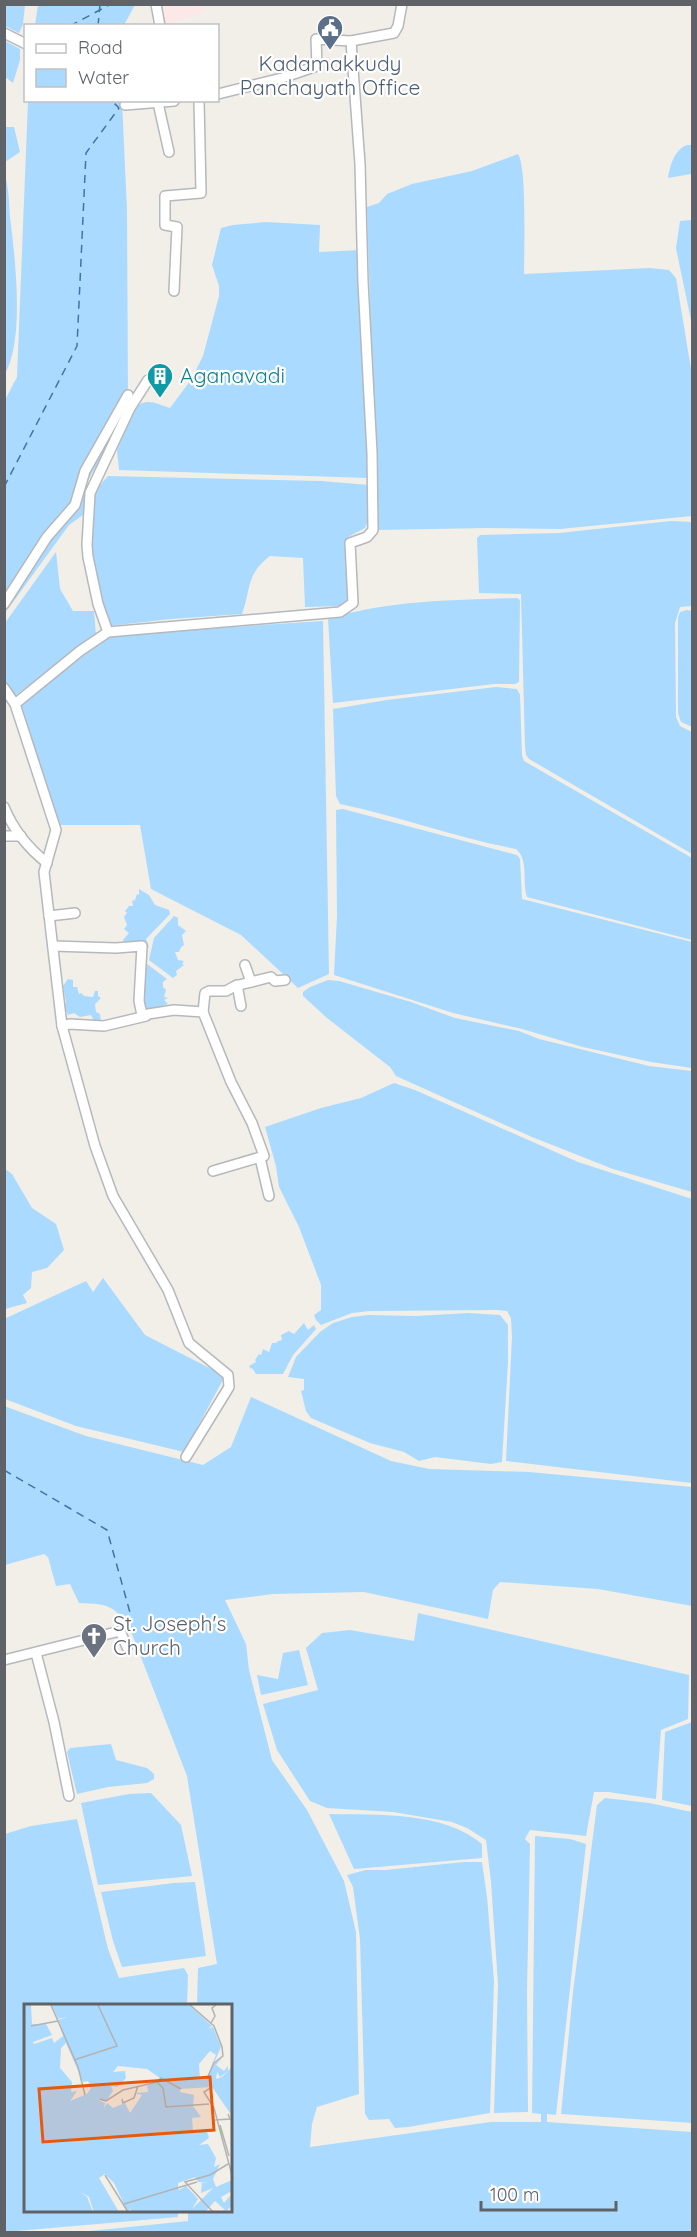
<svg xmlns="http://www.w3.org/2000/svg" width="697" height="2237" font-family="Quicksand,sans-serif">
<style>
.medical{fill:#fce8e6}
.water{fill:#aadaff}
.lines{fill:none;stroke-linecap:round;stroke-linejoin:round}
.ferry{stroke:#4174aa;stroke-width:1.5;stroke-dasharray:8 6;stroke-linecap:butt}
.minor-casing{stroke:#b5b8bc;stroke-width:12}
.minor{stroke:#fff;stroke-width:9}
.labels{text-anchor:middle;stroke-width:4.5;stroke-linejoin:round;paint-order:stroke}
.service-label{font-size:21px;fill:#4e5e75;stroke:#fff}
.culture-label{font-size:21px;fill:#0d838f;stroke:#fff;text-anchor:start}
.worship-label{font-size:21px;fill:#5b616d;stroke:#fff;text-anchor:start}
.inset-river{fill:none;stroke:#aadaff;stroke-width:3}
.inset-road{fill:none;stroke:#b3b3b1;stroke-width:1.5}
.view{fill:#e8590c;fill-opacity:0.15;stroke:#e8590c;stroke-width:3}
.inset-edge{fill:none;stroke:#5f6368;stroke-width:3}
</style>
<rect width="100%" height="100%" fill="#f1efe8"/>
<path class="medical" d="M161,5H203L205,12L164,25Z"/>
<g class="water">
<path d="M4,5H25L23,24L19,33L5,26Z"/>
<path d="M38,5V4L135,5L124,25H35Z"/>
<path d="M5,41L20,49V60L13,83L5,77Z"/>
<path d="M28,101H122L127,210L128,402L114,438L87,481V512L69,525L5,613L4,402L17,377Z"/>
<path d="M5,127H14L20,152L5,162Z"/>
<path d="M687,145H692V177L691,174L668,178C670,166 674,150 687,145Z"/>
<path d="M518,154C527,167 524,252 524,274L650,268L669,270L676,278L692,375V516L560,529L486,528L377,530L367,207L379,203L387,194L412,184L472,171Z"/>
<path d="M5,176C9,188 9,204 10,217C15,258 25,338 5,374Z"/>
<path d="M692,220V325L676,248L680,221Z"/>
<path d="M266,222L320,225L319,252L361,250L369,478L119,470L117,450L135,408C146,397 157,404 170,408L191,380L203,356L219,296V286L212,265L221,228L233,225Z"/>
<path d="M108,476L321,481L369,485L368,521L365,528L348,537C343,559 349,580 348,602L342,606L305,607L303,558L270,556C246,574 251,589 242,614L171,619L109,626C99,594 84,526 94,494C96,488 104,481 108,476Z"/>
<path d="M671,521L692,522V606L680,607L675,623L676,717L680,726L692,732V854L529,759L526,755L525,746L521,594L479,593L477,538L480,535L559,533Z"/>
<path d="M56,552L60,589L73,611H94L96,635L13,697L5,684V623Z"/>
<path d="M517,598L520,600L519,682L515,684H494L333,703L328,619C388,600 454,600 517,598Z"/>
<path d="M687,610L692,611V727L681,722L678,713V618L680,612Z"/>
<path d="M323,621L329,974L298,988L241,935L151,889L140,825H60L20,704L111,635Z"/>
<path d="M496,687L517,689L520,695L522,755L524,761L692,858V940L527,897C522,882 529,860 516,849C456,838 399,816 340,804L336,796L333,709L387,700Z"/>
<path d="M343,809L517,855L520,859L522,899L692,942V1068L651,1062L583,1047L522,1029L453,1013L334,975L337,916L336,810Z"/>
<path d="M139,889L149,895L155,905L169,910L170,914L146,939L149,947L146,948L125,944L123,940L129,933L124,929L127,925L124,917L127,913L125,911L129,906H133L132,901L135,900L137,894L139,895Z"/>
<path d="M174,916L178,918V925L186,931L182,935L184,945L181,947L179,952H175L178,960L184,961L182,964L184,965L176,971L177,975L173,978L149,960L154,938Z"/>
<path d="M147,964L167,979L163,982V987L166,990L164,997L168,998L164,1000L168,1004L145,1012L142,1007L141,967Z"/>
<path d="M68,979L73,980V987H77L79,994L81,993L84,996L93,997L95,991H98V996L101,998L95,1004L96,1012L100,1014L101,1022L94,1021L91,1015L80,1017L74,1013L68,1015L64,1007L66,1002L63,986Z"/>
<path d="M328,980L339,981L411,1002L455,1018L519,1031L539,1039L649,1066L692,1071V1192L613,1169L532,1137L396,1076L390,1067L327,1018L303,996V992L310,987Z"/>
<path d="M394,1083L415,1090L578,1162L692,1199V1483L506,1461L512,1337L511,1318L507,1311L497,1310L370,1311L352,1313L321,1325L316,1320L314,1315L321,1310V1285L299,1227L279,1187L276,1166L265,1127L321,1108L361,1098Z"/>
<path d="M5,1169L12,1174L32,1208L56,1224L64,1250L47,1268L32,1272L31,1288L23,1295L27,1303L5,1309Z"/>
<path d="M103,1278L145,1335L225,1376L184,1452L76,1426L5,1399L4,1319L86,1281L93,1292Z"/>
<path d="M469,1313L500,1315L508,1325V1362L502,1462L491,1464L435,1457L419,1461L404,1452L370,1443L311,1418L306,1411L301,1391L304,1390V1379L288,1377L296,1357L320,1332L333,1323L352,1317L368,1315L416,1316Z"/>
<path d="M304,1323L308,1330L314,1325L316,1329L293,1355L283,1374H256L252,1368L251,1369L249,1366L256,1362L255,1360L259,1354L261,1355L263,1349L269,1352L272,1343H276L278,1341L282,1340L281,1335L289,1331L294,1334Z"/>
<path d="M251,1397L391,1461L429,1469L529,1472L692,1487V1606L598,1589L500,1582L493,1590L488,1619L364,1592L273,1594L225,1600L246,1644L249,1670L272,1760L307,1810L344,1881L356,1932L359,2094L317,2107L312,2124L310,2147L491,2122H541V2114L532,2113L535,1836L570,1839L586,1844L556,2115L547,2114V2122L692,2132V2232H80L188,2221V2212H231V2006H197L198,1968L217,1964L187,1776L132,1634C116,1606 111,1604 79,1603L70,1584L56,1586L48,1557L44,1554L5,1565L4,1406L86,1436L203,1465L231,1447Z"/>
<path d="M418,1613L689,1675L688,1719L661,1730L656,1799L608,1792H594L586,1836L530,1830L525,1839L530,1844L527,1991L528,2112L494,2113L498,1984L491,1882L486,1840L467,1828L452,1822L393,1812L327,1808L310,1801L277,1750L263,1704L318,1690L306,1648L322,1633L350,1630L414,1641Z"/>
<path d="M299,1650L308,1685L261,1695L257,1675L278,1679L283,1653Z"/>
<path d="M692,1722V1806L662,1800L665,1732Z"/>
<path d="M111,1744L116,1760L147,1768L154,1774V1779L147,1783L108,1787L77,1794L67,1752L70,1748Z"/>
<path d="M151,1793L181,1825L192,1876L98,1885L81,1803L129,1794Z"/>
<path d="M605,1798L649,1803L692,1812V2123L561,2114L573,1992L597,1805Z"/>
<path d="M329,1814C377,1815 443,1811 482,1844V1858L354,1869Z"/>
<path d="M77,1819L108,1949L119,1978L184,1968L188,1975L187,2006H26V2212H178V2217L5,2232V1834L31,1826Z"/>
<path d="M464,1862H482L487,1897L494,1981L490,2113L408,2127L395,2128L389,2119L369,2120L365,2114L360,1939L353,1887L347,1875L366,1870H386Z"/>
<path d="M195,1882L206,1956L122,1967L113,1941L101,1892L174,1883Z"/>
</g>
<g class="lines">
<g class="ferry">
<path d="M70,26L111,4"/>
<path d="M98,26L100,4"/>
<path d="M4,487L77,346L86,153L119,108L111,100"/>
<path d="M4,1470L107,1530L131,1616"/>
</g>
<g class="minor-casing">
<g id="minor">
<path d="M156,4L160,26"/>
<path d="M4,33L26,44"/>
<path d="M218,94L282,78L317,66L316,39L351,41L394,33L398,26L402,4"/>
<path d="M158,103L169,152"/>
<path d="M125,105L174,101"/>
<path d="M174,291L177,227L165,225V196L201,193L199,100"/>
<path d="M4,604L47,537L75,505L85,471L128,395"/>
<path d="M108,632L98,604L88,557L87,545L90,493L130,408L148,380"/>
<path d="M4,688L15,704"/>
<path d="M4,807C13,829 28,848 47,863"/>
<path d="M4,836H21"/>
<path d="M49,916L75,913"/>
<path d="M53,946L116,948L142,946L139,1001L142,1015L174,1010L203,1012L231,1082L252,1123L264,1156L213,1171"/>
<path d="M245,965L251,982"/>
<path d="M237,985L241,1006"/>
<path d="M203,1012L205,993L209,991H226L235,986L271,977L275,981L285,980"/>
<path d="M62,1026L69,1024L104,1026L146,1016"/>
<path d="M260,1158L269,1196"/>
<path d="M186,1457L229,1387L228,1375L189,1343L168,1290L113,1196L95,1146L62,1026L44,872L56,830L15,704L80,651L108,632L340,612L353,603L350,543L367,537L373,530L372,453L363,282L360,164L351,41"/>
<path d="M36,1653L54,1722L69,1796"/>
<path d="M4,1660L120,1631L127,1647"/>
</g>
</g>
<use href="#minor" class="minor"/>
</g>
<defs>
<g id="civic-pin" transform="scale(1.35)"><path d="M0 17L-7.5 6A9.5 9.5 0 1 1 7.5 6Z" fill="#5c6f8a" stroke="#fff"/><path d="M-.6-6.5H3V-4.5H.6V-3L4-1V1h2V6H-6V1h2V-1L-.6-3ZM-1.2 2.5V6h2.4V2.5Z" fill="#fff"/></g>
<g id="building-pin" transform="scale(1.35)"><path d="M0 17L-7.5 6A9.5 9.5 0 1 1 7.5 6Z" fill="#0f9aa8" stroke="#fff"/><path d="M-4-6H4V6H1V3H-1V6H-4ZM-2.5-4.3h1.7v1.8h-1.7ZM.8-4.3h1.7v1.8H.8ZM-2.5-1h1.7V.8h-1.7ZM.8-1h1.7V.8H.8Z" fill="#fff"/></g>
<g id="church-pin" transform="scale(1.35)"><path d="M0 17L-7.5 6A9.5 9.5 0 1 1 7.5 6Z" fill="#6b7280" stroke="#fff"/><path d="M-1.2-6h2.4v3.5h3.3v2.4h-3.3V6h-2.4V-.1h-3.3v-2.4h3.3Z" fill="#fff"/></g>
</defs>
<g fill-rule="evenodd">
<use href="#civic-pin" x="330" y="28"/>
<use href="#building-pin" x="160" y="376"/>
<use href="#church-pin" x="94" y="1636"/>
</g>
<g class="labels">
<g class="service-label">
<text x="330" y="71">Kadamakkudy<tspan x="330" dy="24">Panchayath Office</tspan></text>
</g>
<g class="culture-label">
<text x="180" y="383">Aganavadi</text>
</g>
<g class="worship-label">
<text x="113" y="1631">St. Joseph's<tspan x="113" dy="24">Church</tspan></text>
</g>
</g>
<g transform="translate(24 2004)">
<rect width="208" height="208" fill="#f1efe8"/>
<path d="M0,1H7L8,20H22L28,31L9,38L10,40L28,34L30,39L39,32L34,16L43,13L34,15L28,1H165L188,22L183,25L189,23L197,43L183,75H188L184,74L191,59L198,54L192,61L200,67L204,62V67L196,73L193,68L192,75L198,73L208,63V105L203,101L208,112L188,83L156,85V88L170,91L169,102L177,113L168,114L169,126L183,128L185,134L175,141L184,140L192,154L190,163L196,160L189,175L192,183L208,176V187L197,193L200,199L206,192L208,202L202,207L191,197L181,208H108L106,205L104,208L90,179L81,170L75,174L95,208H70L65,193L56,188L63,193L69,208H0ZM42,39L59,78L64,77L66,81L61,80L67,84L63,90L46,97L53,87L47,88L48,78L36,64L37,44ZM186,47L192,51L182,75H176L175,60ZM94,62L123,65L136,74L123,82L124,88L110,89L118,91L106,109L101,99L89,104L83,99L80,104L81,99L75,96L82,97L89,87L87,82L93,83L102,74L101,67L89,68ZM171,173L174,178L184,179H178L177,189L189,184L168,205L174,195L162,182L155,186L154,184V179Z" fill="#aadaff" fill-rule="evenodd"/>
<path class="inset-river" d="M63,91L70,89L82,64L94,56L124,61L160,80H189L209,109"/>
<path class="inset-road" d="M27,1L54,63L61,91M166,1L190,22L198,43L199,52L190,59L183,75M187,19L191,12L188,4L192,1M7,22L34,17M50,56L93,42L74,1M133,78L137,74L157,85M188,83L180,88L190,104L209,175M76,95L82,97L99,86L133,78L139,84L142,103L185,100M98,95L99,99L110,94L114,82M191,116L206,115L204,110M196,121L205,152M81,171L104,208M100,200L173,178M189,208L161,178L186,171L204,160"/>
<path class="view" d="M186,73L190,126L19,138L15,85Z"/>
<rect width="208" height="208" class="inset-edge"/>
</g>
<rect width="697" height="2237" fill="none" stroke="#5f6368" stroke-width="12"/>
<rect x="24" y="24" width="195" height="78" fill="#ffffff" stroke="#bfc1c3" stroke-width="1.5"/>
<rect x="36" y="44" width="30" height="9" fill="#ffffff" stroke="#bfc1c3" stroke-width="1.5"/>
<text x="78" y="54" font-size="18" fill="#5f6368">Road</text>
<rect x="36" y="69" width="30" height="18" fill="#aadaff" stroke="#bfc1c3" stroke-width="1.5"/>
<text x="78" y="84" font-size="18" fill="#5f6368">Water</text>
<path d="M481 2201v9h135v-9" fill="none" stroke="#5f6368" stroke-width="3"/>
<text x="490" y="2201" font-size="18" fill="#5f6368" stroke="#ffffff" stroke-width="4.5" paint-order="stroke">100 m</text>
</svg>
